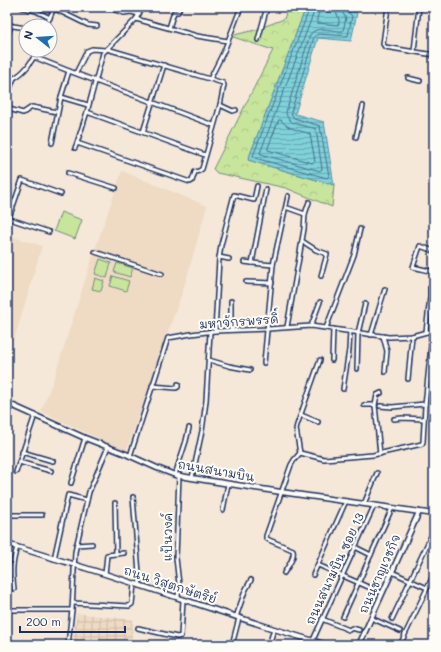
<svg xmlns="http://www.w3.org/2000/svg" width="441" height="652" font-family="Mali,'Playpen Sans Thai',sans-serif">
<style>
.built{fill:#efdac4}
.industrial{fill:url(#industrial-grid)}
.forest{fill:url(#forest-crowns);stroke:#728a7d}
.garden{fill:#c8e59c;stroke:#728a7d}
.water{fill:url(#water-rules);stroke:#5890a8}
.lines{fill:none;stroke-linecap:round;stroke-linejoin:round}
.shore{stroke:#43708f;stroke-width:1}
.street-casing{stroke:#1b2f5e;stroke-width:6}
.secondary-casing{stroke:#1b2f5e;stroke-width:7}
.street{stroke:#fdfcf7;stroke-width:3}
.secondary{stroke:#fdfcf7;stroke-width:4}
.labels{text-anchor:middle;stroke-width:4;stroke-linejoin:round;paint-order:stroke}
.street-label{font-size:12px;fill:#1b2f5e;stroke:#fdfcf7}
</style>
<defs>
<pattern id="industrial-grid" width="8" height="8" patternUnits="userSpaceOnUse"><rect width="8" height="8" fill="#efdac4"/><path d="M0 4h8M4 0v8" fill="none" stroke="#ccbbab"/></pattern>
<pattern id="forest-crowns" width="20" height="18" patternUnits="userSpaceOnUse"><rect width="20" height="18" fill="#c8e59c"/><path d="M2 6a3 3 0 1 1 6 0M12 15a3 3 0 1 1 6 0" fill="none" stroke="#abc589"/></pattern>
<pattern id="water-rules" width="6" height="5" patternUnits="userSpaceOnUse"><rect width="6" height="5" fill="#80d1d9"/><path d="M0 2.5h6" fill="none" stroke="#68aab3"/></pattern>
</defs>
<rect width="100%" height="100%" fill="#f5e8d9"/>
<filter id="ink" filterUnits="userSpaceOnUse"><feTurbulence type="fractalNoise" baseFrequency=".025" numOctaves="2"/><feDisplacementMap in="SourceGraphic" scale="8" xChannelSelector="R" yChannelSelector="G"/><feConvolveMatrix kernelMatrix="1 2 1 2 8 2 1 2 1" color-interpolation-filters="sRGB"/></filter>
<g filter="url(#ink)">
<g class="built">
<path d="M122,171L207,206L184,287L126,452L41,411L53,381L95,249Z"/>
<path d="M7,235L42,246L15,337L7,344Z"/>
</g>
<path class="industrial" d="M77,613L133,620L131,645H72Z"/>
<path class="forest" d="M288,7H306L248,160L334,185L332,207L286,188L217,173L213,169L273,50L230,36L255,30L284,19Z"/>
<g class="garden">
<path d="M61,212L82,220L75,239L54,231Z"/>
<path d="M100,259L111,263L107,278L95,274Z"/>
<path d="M117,263L133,268L130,277L114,272Z"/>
<path d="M113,276L129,281L126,291L110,286Z"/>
<path d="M95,278L104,281L101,291L92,289Z"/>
</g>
<path class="water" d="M306,7H348L357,13L351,41L318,38L295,114L324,122L334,185L248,160Z"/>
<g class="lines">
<g class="shore">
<path d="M309,7V10L253,156L255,158L327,178L329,176L320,126L294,118L292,115L291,112L314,37L318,34L348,36L352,16L347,11L346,7"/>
<path d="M314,7V12L260,153L261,154L320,171L322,169L316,129C306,125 287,126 286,112L310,35C317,24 333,32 343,31L346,18L342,12L341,7"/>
<path d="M320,7C320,12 316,18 317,23L338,25L339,23C340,18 335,13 335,7"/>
<path d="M279,120H281C288,130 300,130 310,134L315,161L314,162L312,163L268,150V148Z"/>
</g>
<g class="street-casing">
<g id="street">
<path d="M21,7L36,11L50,18"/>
<path d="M51,7L88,25L97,26"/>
<path d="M106,7L124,13L131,12L139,14"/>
<path d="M388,7L383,44L385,47L434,55"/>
<path d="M136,19L197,36L228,41L224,51L210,79"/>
<path d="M7,25L26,28"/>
<path d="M46,26L54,8"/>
<path d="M169,28L174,12H178L180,7"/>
<path d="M7,38L11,25"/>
<path d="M258,40L267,7"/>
<path d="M228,41L241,7"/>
<path d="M414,51L419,7"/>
<path d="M34,57L69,71L213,125"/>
<path d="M76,73L87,51L92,49L106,50"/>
<path d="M7,77L14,78"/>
<path d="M408,78L420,81"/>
<path d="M61,97L69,71"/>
<path d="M220,105L233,111L236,110"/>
<path d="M9,109L23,113L32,107L57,112"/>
<path d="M87,112L205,155"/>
<path d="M7,126L9,109V91L14,78C24,73 33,61 37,50"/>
<path d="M143,132L164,65"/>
<path d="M356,137L363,106"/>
<path d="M52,143L61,97L88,105"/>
<path d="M77,143L87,112L103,53L105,51L136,19L143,7"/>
<path d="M75,148L77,143L190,182L192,181L195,172L199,171L202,169L220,105L224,85L223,83L210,79L107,49"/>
<path d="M68,173L116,188"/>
<path d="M266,189L252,263L273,265"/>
<path d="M288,208L305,214"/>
<path d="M7,218L49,232"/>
<path d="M9,218L22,180L61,194"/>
<path d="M302,241L316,250L327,254L321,276"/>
<path d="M434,251L420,246L413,267L434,272"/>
<path d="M95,252L162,274"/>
<path d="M219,257L229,259"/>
<path d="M244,262L252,263"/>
<path d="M246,282L272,283"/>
<path d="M311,326L320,302"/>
<path d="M287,327L304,229L305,214L309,202"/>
<path d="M326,328L354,255L360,229"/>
<path d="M231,330V301"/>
<path d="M215,331L219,259L221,245L234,195L254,200L257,186"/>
<path d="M426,332L430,297V288"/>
<path d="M371,335L385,289"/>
<path d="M383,336L387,351L385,372"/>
<path d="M209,360L229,366L250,370"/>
<path d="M332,360L333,329"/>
<path d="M264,363L273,265L288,196"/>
<path d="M357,369L358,333L365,304"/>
<path d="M408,379L412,336"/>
<path d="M152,386L176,388L178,387V384"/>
<path d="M343,389L349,350L350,331"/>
<path d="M364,405H375"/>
<path d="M380,406L392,407L425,404"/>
<path d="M301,415L318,422"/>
<path d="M394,419L402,418L424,419"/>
<path d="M22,452L53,461"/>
<path d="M300,453L296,429L297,425L320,360"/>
<path d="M380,454L375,405L377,395L381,393"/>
<path d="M130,456L168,338L191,334L215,331L268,329L311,326L389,337L412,336L434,330"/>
<path d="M19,462L51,471"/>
<path d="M16,472L35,415"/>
<path d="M175,475L186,441L189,428"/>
<path d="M192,478L202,431L206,401L210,332"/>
<path d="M71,483L85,438"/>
<path d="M133,497L140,586"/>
<path d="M115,503L116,554"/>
<path d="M364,504L377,473"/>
<path d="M223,510L228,484"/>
<path d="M7,519L9,515H42"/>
<path d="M76,545L92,544"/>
<path d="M355,547L371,555"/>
<path d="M54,559L68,495L87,500"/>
<path d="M318,565L382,593"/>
<path d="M392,572L427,588"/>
<path d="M284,573C288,566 295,558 293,550L269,540L266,538V536L291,465L294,460L300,453L324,459L373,455L422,444L423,442L425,406L431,346V331"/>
<path d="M105,574L107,555L124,553"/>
<path d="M313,575L346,501"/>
<path d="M14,589C12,572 12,564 17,547"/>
<path d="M178,598L179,584L176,558L179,475"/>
<path d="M73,603L129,606L132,604L134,584"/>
<path d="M7,610H72"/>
<path d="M236,617L245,591L251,580"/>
<path d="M343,617L392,508"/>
<path d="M371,618L400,631"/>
<path d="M322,619L349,630L352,628L359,630"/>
<path d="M392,619L434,530"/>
<path d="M138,628L177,637L181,636L183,600"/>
<path d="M313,640L374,506"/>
<path d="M68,645L72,610L75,552L89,492L108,447"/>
<path d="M232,645L239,618"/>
<path d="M269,645L274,629"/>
<path d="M400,645L434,574"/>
</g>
</g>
<g class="secondary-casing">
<g id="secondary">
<path d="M7,403L85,438L126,454L157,468L175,475L192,478L281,492L434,514"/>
<path d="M7,544L105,574L274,629L327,645"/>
<path d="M359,645L419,512"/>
</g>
</g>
<use href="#street" class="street"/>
<use href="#secondary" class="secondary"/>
</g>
</g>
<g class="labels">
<g class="street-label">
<text transform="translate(239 322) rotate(-4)" y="4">มหาจักรพรรดิ์</text>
<text transform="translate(216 471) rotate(10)" y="4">ถนนสนามบิน</text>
<text transform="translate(168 537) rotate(-89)" y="4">แป้นวงค์</text>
<text transform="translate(335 569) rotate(-65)" y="4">ถนนสนามบิน ซอย 13</text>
<text transform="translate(380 574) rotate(-66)" y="4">ถนนชาญเวชกิจ</text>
<text transform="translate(170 585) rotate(18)" y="4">ถนน วิสุตกษัตริย์</text>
</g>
</g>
<rect width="441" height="652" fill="none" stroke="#fdfcf7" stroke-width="24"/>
<rect x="12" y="12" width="417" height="628" fill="none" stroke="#1b2f5e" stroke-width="1.5" filter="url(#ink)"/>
<g transform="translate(38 38) rotate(287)"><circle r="19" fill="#fdfcf7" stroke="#a3aaba"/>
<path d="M0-3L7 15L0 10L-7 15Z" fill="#1f6fb2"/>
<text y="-6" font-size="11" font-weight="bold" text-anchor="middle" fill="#1b2f5e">N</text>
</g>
<path d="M20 626v6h105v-6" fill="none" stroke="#1b2f5e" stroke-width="2"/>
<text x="26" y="626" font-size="12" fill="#1b2f5e" stroke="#fdfcf7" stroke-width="3" paint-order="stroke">200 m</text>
</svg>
